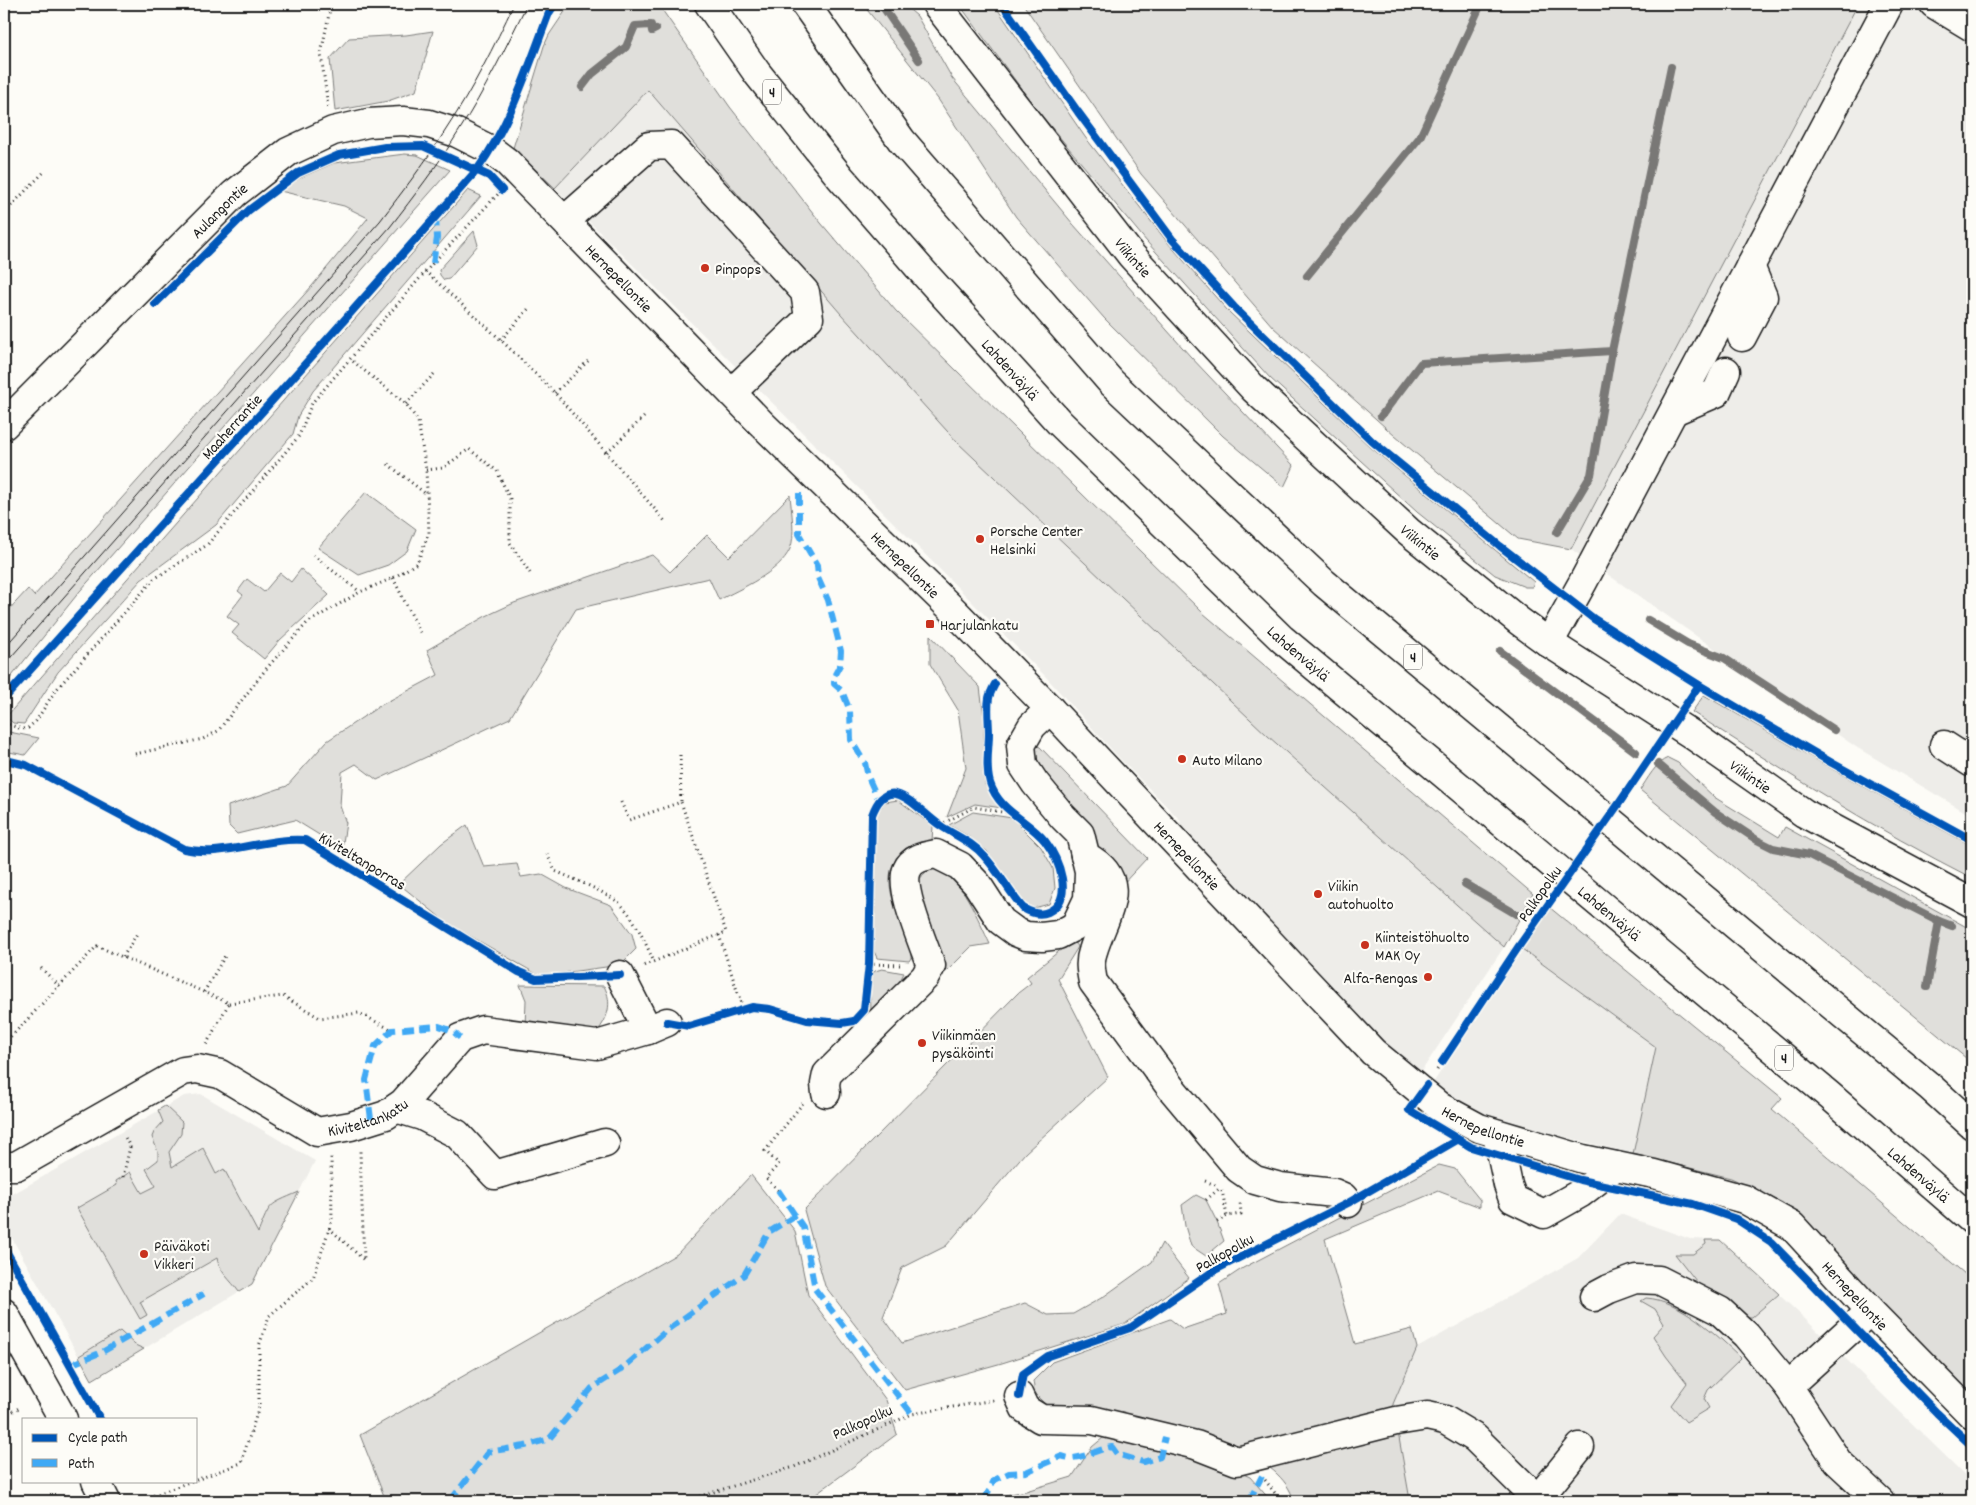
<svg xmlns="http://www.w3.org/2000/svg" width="1976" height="1505" font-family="Dekko,sans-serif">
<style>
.built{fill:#eeede9}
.green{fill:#e0dfdb;stroke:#7e7e7c}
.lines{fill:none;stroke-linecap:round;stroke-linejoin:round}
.stream{stroke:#797876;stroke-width:8}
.minor-casing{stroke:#1c1c1c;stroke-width:31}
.major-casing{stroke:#1c1c1c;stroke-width:31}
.highway-casing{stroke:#1c1c1c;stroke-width:31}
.path{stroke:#1c1c1c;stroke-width:3;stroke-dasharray:1 4;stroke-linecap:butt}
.minor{stroke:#fdfcf7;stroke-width:28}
.major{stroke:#fdfcf7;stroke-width:28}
.highway{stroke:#fdfcf7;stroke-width:28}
.tram{stroke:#1c1c1c;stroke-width:1}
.quiet{stroke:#3fa9f5;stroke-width:6;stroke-dasharray:12 6;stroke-linecap:butt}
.cycleway-casing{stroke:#fdfcf7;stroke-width:11}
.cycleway{stroke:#0057b8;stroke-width:8}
.poi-dot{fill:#c8321e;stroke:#fdfcf7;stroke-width:2}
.labels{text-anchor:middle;stroke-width:4.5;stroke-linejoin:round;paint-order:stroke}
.shield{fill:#fdfcf7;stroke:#605f5e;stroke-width:1}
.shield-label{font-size:15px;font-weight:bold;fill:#1c1c1c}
.street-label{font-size:16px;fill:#1c1c1c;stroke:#fdfcf7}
.poi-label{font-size:16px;fill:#1c1c1c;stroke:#fdfcf7;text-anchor:start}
</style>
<rect width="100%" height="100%" fill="#fdfcf7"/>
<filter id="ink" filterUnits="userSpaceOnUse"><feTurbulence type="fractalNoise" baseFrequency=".02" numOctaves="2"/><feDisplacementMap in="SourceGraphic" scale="10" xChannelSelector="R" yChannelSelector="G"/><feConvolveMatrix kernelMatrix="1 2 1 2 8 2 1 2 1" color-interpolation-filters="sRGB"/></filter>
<g filter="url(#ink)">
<g class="built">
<path d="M1854,4H1972V816L1856,747L1571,549Z"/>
<path d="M647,89L841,314L1268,736L1504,947L1419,1075L1395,1054L1177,826L1181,821L1122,761L1046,677L905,534L555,188Z"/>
<path d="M1522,949L1656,1047L1633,1154L1489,1118L1431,1086Z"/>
<path d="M201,1094L315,1161L252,1284L92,1380L4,1224V1199L184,1096Z"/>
<path d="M1620,1214L1690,1239L1720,1240L1803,1317L1972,1482V1501L1410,1500L1393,1404L1417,1348L1578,1258Z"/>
</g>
<g class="green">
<path d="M570,4H658L730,107L821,223L896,311L1203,613L1533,894L1504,947L1268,736L957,442L841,314L648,90L555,188L513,148L544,46L549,35Z"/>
<path d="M864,4H903L917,16L952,78L1073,224L1190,356L1294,466L1284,487L1223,436L1104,318L1016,217L938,99L864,6Z"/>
<path d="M959,4H994L1085,137L1168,243L1228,311L1369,446L1534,582L1532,587H1525L1495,575L1417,512L1270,378L1147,242L1037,110Z"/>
<path d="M1023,4H1858L1571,549L1518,539L1395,436L1273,327L1141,174Z"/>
<path d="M433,31L416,91L388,101L335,111L330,59L349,38L406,35Z"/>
<path d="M405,154L417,155L450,170L80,591L4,686V615L28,589L34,596L312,286L368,218L344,206L280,191L302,177L334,163Z"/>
<path d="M468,190L481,196L313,391L298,416L293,434L216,525L141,580L58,672L24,724L13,723L6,717Z"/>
<path d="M474,231L478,245L449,279L444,280L440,275L439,270Z"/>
<path d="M366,492L416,529L407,551L388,565L359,575L318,548Z"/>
<path d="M790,495C791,509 796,537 790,549C779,573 741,588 719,600L709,578L576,609L510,718L377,780L356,764L342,772L340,806L346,823L342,849L295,820L237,834L229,826L228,806L287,786L327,741L381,705L438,675L427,650L484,617L514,603L652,555L670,572L707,535L729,557Z"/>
<path d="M301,569L329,595L280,640L264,659L232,633L239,625L227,616L243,595L238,591L247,579L264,592L280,573L291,582Z"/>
<path d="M930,635L980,687L984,719L983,770L985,785L1002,808L975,804L947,817L966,768L958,710L930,664Z"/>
<path d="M1704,695L1832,769L1972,846V878C1875,829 1783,771 1692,712Z"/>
<path d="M4,731L39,738L25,755L4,751Z"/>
<path d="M1034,745L1040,747L1147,858L1119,888L1032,765Z"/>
<path d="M1668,758L1678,763L1714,797L1779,837L1785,827L1972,930V1063L1640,790C1647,780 1656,762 1668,758Z"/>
<path d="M898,800L933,826L932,841C921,840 911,844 903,851C881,872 891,897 901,922C905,931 908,941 911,951V958L909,961L877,958L874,951V827L877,813L885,802Z"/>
<path d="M973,812L1012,818L1041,847L1053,868L1055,888L1049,904L1034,908L1024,905L987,851L968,836L949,825Z"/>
<path d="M467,825L484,867L517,864L521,877L541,874L566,888L611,905L632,934L636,949L623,962L606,967L540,976L446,922L399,884L441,844Z"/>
<path d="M936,868C961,874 979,922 990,944L971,947L945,973L925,917L917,882L925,873Z"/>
<path d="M1549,907L1782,1098L1772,1109L1972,1280V1399L1822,1239L1783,1203L1731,1178L1633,1154L1656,1047L1522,949Z"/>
<path d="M1074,939L1078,947L1058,979L1108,1077L1025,1153L946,1246L902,1268L883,1317L902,1343L1025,1303L1048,1315L1073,1314L1103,1297L1152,1262L1162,1243L1189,1278L1125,1324L1002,1363L905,1390L825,1286L804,1210L1018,993L1031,983L1027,977Z"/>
<path d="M882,969L904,973C897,989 883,1000 871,1013L870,977L875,971Z"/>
<path d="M520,985L604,986C613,1003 608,1018 597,1032L525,1027L526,1000Z"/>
<path d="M165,1106L182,1122L181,1134L169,1152L172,1167L203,1148L216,1174L224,1169L258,1233C271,1202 267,1206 299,1192L252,1284L239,1292C231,1280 219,1272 217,1258L140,1302L147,1315L140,1319L77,1208L117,1185L116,1181L130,1172L142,1193L156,1186L146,1169L158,1160V1152L152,1137L154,1132L163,1122L158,1110Z"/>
<path d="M1439,1165L1455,1169L1480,1200V1207L1438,1191L1325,1239L1355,1344L1412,1329L1417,1348L1393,1404L1410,1500L1412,1501H1294C1287,1476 1264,1463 1243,1450L1047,1406L1035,1394L1033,1381L1052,1362L1170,1319L1183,1329L1227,1314L1219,1284L1243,1268Z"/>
<path d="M751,1175L795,1231L808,1295L886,1400L897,1434L807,1501H386L360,1435L677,1254Z"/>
<path d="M1196,1195L1206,1200L1217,1222L1224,1241L1206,1256L1191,1246L1185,1226L1182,1205Z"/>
<path d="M1705,1240H1720L1779,1294L1752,1317H1748L1700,1286L1675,1254H1693L1706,1244Z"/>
<path d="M1646,1298C1681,1300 1717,1335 1741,1358L1708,1390L1704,1399L1709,1408L1686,1422L1671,1405L1687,1383L1666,1356L1653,1336L1664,1324L1655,1309L1641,1301Z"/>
<path d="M120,1331L135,1345L144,1349L92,1380L79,1356Z"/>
<path d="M1104,1437L1221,1464L1250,1477L1271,1501H988L990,1498L1026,1491L1072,1477L1092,1447Z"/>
</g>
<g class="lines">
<g class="stream">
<path d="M881,4L919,60"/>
<path d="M582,87L592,74L626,47L635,26L651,25L652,31L656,29"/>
<path d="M1307,276L1420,137L1481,4"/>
<path d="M1381,416L1421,363L1612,351L1671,67"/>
<path d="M1557,532L1591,475L1612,351"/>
<path d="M1648,620L1688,644L1724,658L1834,730"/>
<path d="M1500,651L1636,752"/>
<path d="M1658,764L1715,812L1757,840L1773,848L1809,855L1939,921L1927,987"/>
<path d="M1465,884L1516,914"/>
<path d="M1939,921L1952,926"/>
</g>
<g class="minor-casing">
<g id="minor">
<path d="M1934,4L1972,27"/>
<path d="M565,220L649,146L671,145L805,292L809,318L732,392"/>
<path d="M1742,337L1763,297L1750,266"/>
<path d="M1674,411L1716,393L1726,371"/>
<path id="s1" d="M4,425L234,194L288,152L333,131L368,123L403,121L429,124L457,133L491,150L507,162L761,423L954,611L1050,709L1373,1052L1440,1107L1479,1128L1583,1159L1654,1174L1744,1199L1792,1226L1869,1310L1972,1415"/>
<path d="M1549,643L1583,582L1889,4"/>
<path d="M1944,745L1972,763"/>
<path d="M1085,856C1133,881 1104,914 1093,951C1089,962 1091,971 1093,982L1171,1088L1239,1169L1255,1180L1280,1187L1334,1193L1343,1197L1348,1203"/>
<path d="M620,975L648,1030L667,1022"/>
<path d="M826,1093L825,1084L827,1074L925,977L931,966C924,945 899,889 907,870C912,858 925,856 936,854L960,866L977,884L1001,921L1016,932L1026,936L1042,937L1058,935L1075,926L1088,899L1089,871L1080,834L1063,817L1035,783L1023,765L1021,745L1032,726L1050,709"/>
<path d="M396,1108L422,1116L457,1134L495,1175L605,1143"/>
<path d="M1497,1134L1508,1185L1513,1199L1544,1214L1581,1193L1616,1166"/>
<path id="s2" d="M4,1166H16L183,1071L197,1069L220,1074L317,1132L351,1126L386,1115L403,1103L460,1038L483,1030L597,1045L648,1030"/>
<path d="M1594,1297L1609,1289L1636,1279L1659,1280L1720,1311L1746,1335L1788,1386"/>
<path d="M1869,1310L1854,1326L1788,1386L1838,1462L1880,1501"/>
<path d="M4,1313L63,1419"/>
<path d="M1019,1396L1025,1409L1041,1419L1092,1420L1196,1445L1237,1461L1396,1421L1427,1416L1445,1420L1475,1438L1539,1501"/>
<path d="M96,1481L106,1501"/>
<path d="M1537,1500L1580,1447"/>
</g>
</g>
<g class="major-casing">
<g id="major">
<path id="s3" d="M936,4L1131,255L1254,389L1408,531L1519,621L1549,643L1691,734L1804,813L1972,903"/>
</g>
</g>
<g class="highway-casing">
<g id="highway">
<path id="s4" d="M709,4L757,73L840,177L922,271L1059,422L1282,639L1830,1096L1972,1220"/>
<path d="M805,4L902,141L1111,382L1324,583L1929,1086L1972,1125"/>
</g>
</g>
<g class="path">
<path d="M328,107L321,54L331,4"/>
<path d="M4,213L45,171"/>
<path d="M425,271L501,340L555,393L665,521"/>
<path d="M501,340L530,307"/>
<path d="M555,393L589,360"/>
<path d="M406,404L434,374"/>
<path d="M607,452L644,417"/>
<path d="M388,464L427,495"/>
<path d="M426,470L443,468L469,449L497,471L510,499V543L530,573"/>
<path d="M313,555L360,592"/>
<path d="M393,578L422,636"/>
<path d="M4,723L22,729L28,728L36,721L55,691L154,579L207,545L299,436L312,403L433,263L500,192"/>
<path d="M135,754L203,739L218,731L266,669L307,623L360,592L393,578L417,563L429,533L426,470L418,421L406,404L350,359"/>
<path d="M680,755L681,802"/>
<path d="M621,802L629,820L681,802L726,932L643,966"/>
<path d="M940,825L974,807L1013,814"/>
<path d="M547,854L555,871C572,878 603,891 618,902C633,914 646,944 654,962"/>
<path d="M719,935L743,1009"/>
<path d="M123,957L138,932"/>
<path d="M869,964L900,965"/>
<path d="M41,968L59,986"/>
<path d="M204,992L226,954"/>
<path d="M229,1003L283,996L320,1018L359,1013L392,1030"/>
<path d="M4,1044L97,946L229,1003L206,1045"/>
<path d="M1437,1070L1442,1062"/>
<path d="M123,1177L130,1147L124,1135"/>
<path d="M1205,1181L1218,1186"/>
<path d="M778,1190L766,1178L779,1164L765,1151L803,1103"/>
<path d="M1222,1190L1227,1216L1241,1214L1240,1201"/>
<path d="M1206,1200L1221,1187"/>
<path d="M1217,1222L1227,1216"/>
<path d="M329,1228L364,1260L360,1151"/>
<path d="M4,1416L19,1408"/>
<path d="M196,1480L241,1463L259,1407V1346L269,1316L313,1278L332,1220L331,1156"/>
<path d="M1265,1480L1281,1501"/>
<path d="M144,1499L192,1481"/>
<path d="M685,1501L794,1467L912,1414L994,1400"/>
</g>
<use href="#minor" class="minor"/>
<use href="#major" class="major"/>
<use href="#highway" class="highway"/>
<g class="tram">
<path d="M4,648L380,221C403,191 427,160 447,128C473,89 494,46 514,4"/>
<path d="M4,665L390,227C414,196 438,165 459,131C485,90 506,47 527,4"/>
</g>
<g class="quiet">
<path d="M433,263L437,238L436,216"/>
<path d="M799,493V534L817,565L818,578L828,600L841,651L840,665L834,676V684L842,691L850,711L851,740L865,763L868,777L879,801"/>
<path d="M371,1119L366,1080L375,1046L392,1030L439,1026L453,1031L460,1038"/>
<path d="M778,1190L803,1227L815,1289L912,1414"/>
<path d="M70,1365L102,1352L204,1294"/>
<path d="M450,1501L488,1452L525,1446L549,1439L592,1388L622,1369L667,1330L744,1275L769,1232L796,1215"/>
<path d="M984,1501L994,1480L1009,1473L1026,1472L1062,1456C1077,1463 1097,1449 1112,1447L1117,1454L1143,1462L1160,1457L1165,1437"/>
<path d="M1249,1501L1262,1476"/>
</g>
<g class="cycleway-casing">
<g id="cycleway">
<path d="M1002,4L1078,112L1172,239L1234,307L1373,442L1500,546L1594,619L1699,685L1832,763L1972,840"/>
<path d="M155,304L249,210L298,173L339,155L385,147L423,146L489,176L502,190"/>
<path d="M4,699L331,335L477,170C511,123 528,68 549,13L555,4"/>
<path d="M4,762L10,761L26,765L184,849C224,858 264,837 305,840L519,972L536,979L620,975"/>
<path d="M667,1022L689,1026L752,1007L770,1009L807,1020L842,1023L854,1021L864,1010L869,964L872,815C889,768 918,811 941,826C956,836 972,842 984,856C999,872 1009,892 1023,908C1031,913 1039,916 1048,912C1076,899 1058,858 1045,841C1028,820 999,811 990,783C985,767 989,749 989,733C989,722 987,709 989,698C990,693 993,688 995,684"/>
<path d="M1442,1062L1519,946L1620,802L1699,685"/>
<path d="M1427,1085L1409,1110L1471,1147L1580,1180L1693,1204L1736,1219L1771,1242L1937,1413L1972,1446"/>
<path d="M4,1247L100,1419"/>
<path d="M1019,1396L1023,1374L1048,1356L1130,1328L1215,1270L1348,1203L1457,1140"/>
</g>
</g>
<use href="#cycleway" class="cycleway"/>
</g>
</g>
<g class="poi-dot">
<circle cx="705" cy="268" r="5"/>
<circle cx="980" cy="539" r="5"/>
<rect x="925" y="619" width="10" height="10" rx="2.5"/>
<circle cx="1182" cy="759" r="5"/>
<circle cx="1318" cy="894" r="5"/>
<circle cx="1365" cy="945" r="5"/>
<circle cx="1428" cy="977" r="5"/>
<circle cx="922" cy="1043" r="5"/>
<circle cx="144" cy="1254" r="5"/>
</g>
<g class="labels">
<g class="shield">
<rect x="763" y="79.5" width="18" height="25" rx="4"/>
<rect x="1404" y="644.5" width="18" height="25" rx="4"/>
<rect x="1775" y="1045.5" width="18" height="25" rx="4"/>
</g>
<g class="shield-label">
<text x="772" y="97">4</text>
<text x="1413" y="662">4</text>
<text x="1784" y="1063">4</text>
</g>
<g class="street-label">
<text dy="6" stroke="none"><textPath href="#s1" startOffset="304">Aulangontie</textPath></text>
<text dy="6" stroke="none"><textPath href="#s3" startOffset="321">Viikintie</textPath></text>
<text dy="6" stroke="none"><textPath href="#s1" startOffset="790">Hernepellontie</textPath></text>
<text dy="6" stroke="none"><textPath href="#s4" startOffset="474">Lahdenväylä</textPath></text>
<text transform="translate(231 426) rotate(-48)" y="6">Maaherrantie</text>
<text dy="6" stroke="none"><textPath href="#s3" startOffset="726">Viikintie</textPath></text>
<text dy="6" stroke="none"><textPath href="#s1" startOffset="1195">Hernepellontie</textPath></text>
<text dy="6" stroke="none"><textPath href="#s4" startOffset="879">Lahdenväylä</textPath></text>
<text dy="6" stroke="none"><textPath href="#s3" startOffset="1131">Viikintie</textPath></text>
<text dy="6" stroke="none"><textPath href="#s1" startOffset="1600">Hernepellontie</textPath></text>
<text transform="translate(363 860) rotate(31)" y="6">Kiviteltanporras</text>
<text transform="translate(1539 893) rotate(-55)" y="6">Palkopolku</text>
<text dy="6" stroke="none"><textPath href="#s4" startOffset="1284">Lahdenväylä</textPath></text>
<text dy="6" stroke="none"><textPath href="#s2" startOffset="408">Kiviteltankatu</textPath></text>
<text dy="6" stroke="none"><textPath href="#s1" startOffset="2005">Hernepellontie</textPath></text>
<text dy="6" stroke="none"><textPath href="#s4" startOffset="1689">Lahdenväylä</textPath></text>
<text transform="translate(1224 1252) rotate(-29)" y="6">Palkopolku</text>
<text dy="6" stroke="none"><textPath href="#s1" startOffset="2425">Hernepellontie</textPath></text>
<text transform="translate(862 1421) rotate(-24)" y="6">Palkopolku</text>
</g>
<g class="poi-label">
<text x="715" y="274">Pinpops</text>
<text x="990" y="536">Porsche Center<tspan x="990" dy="18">Helsinki</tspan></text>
<text x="940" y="630">Harjulankatu</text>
<text x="1192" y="765">Auto Milano</text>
<text x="1328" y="891">Viikin<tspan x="1328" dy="18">autohuolto</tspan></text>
<text x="1375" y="942">Kiinteistöhuolto<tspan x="1375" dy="18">MAK Oy</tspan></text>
<text x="1418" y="983" text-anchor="end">Alfa-Rengas</text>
<text x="932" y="1040">Viikinmäen<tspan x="932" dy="18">pysäköinti</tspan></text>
<text x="154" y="1251">Päiväkoti<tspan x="154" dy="18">Vikkeri</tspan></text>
</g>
</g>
<rect width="1976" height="1505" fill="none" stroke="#fdfcf7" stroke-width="20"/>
<rect x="10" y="10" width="1956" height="1485" fill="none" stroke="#1c1c1c" stroke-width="2" filter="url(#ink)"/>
<rect x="22" y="1418" width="175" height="65" fill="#fdfcf7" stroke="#a3a29f"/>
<rect x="32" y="1434" width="25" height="8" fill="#0057b8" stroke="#a3a29f"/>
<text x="68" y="1442" font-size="15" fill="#1c1c1c">Cycle path</text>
<rect x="32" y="1459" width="25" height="8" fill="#3fa9f5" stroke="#a3a29f"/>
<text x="68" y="1468" font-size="15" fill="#1c1c1c">Path</text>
</svg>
